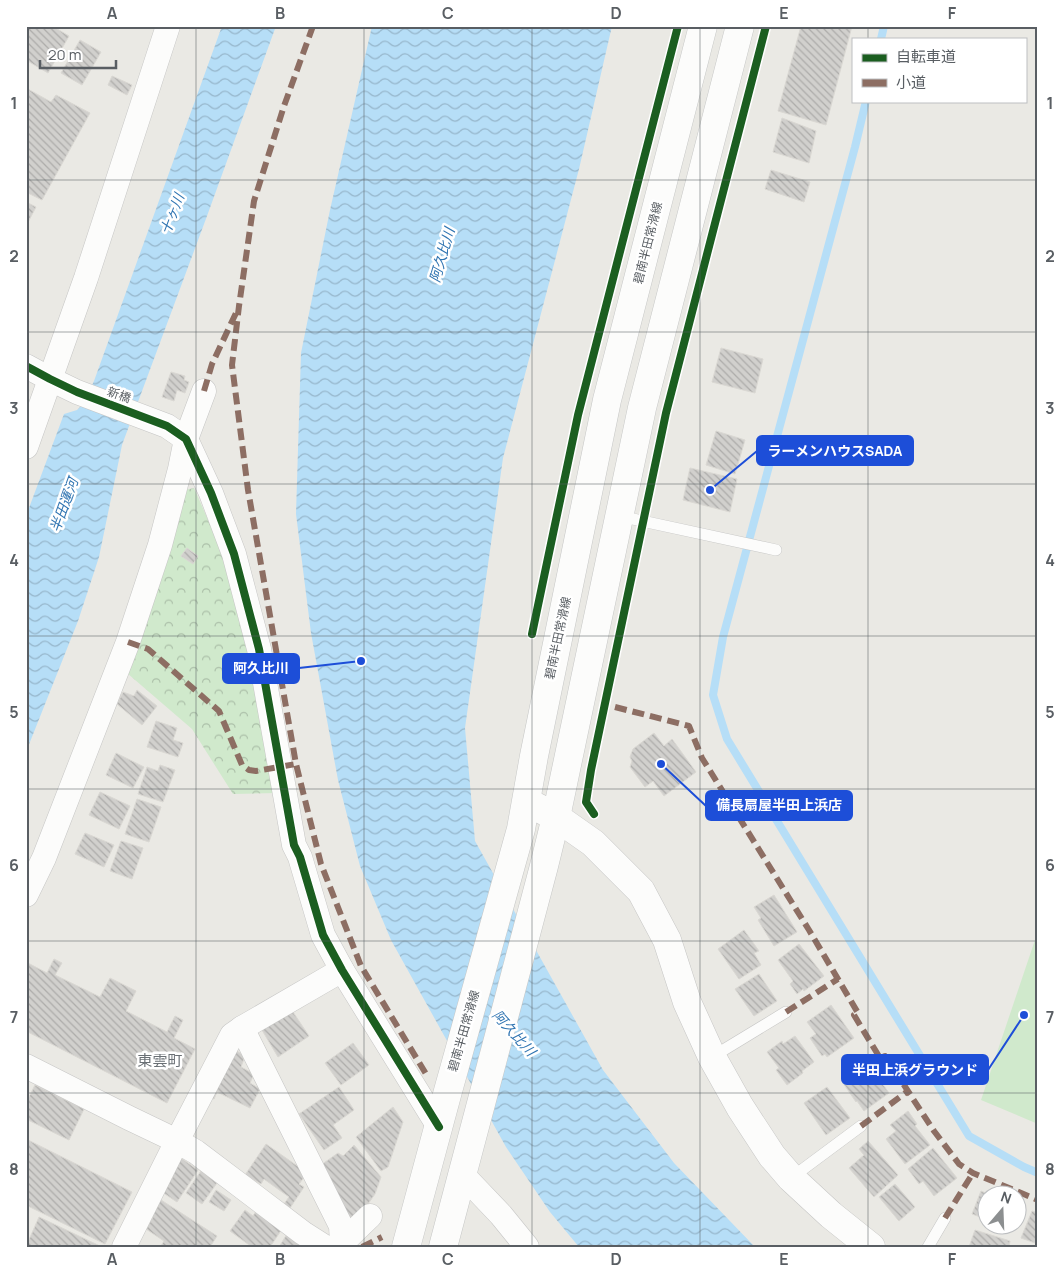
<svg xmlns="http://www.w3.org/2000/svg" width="1064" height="1273" font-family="Manrope,'Noto Sans JP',sans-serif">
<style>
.forest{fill:url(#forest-crowns)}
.garden{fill:#d0e9cc}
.water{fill:url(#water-waves)}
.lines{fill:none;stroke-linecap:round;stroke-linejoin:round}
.stream{stroke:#b6def7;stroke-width:8}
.building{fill:url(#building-back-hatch);stroke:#dad8d3}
.service-casing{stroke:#c6c6c5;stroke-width:12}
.minor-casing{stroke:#c6c6c5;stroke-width:25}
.tertiary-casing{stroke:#c6c6c5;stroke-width:29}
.secondary-casing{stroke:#c6c7c6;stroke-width:29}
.service{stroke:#fcfcfb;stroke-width:11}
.minor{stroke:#fcfcfb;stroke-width:24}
.tertiary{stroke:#fcfcfb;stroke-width:28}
.secondary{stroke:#fcfcfb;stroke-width:28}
.quiet{stroke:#8d6e63;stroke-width:6;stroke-dasharray:12 6;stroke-linecap:butt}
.cycleway-casing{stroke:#fff;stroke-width:11}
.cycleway{stroke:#1b5e20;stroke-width:8}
.grid{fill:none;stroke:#595e63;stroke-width:1;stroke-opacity:0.55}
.labels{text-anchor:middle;stroke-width:5;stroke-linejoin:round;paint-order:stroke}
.street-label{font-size:12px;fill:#595e63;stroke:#fff}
.water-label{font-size:14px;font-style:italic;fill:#3075b2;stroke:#fff}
.quarter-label{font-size:15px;fill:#6a7075;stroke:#fff}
.leader{fill:none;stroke:#1d4ed8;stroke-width:2}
.callout-dot{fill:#1d4ed8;stroke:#fff;stroke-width:2}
.callout{fill:#1d4ed8;stroke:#1d4ed8;stroke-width:2}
.callout-label{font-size:14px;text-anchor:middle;font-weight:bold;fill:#fff}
.neatline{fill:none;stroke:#595e63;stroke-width:2}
.grid-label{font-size:16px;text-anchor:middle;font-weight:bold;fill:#595e63}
</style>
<defs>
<pattern id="forest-crowns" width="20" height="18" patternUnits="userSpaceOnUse" patternTransform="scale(1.25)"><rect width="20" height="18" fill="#d0e9cc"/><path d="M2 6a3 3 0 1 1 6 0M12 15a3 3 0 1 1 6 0" fill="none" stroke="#acc0a9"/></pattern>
<pattern id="water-waves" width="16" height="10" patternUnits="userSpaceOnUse" patternTransform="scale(1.25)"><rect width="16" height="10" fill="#b6def7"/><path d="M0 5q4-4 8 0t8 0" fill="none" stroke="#97b7cc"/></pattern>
<pattern id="building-back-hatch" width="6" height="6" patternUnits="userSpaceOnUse" patternTransform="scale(1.25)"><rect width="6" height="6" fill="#d1d0cd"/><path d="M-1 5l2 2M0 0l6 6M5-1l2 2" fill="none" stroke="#adacaa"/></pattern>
</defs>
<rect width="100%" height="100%" fill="#eae9e4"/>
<path class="forest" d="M194,488L223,554L252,653L278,793L233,794L192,729L127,673L185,490Z"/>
<path class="garden" d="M1038,931V1124L981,1100Z"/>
<g class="water">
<path d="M222,26H276L207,216L122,445L99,557L78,621L26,752V516L64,414L77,410L84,403L94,381Z"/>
<path d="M372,26H612L579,169L503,458L465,728L475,841L603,1070L674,1163L755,1247H579L550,1212L506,1147L391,940L360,866L338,780L311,633L296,514L301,353L330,210Z"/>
</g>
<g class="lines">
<g class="stream">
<path d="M881,39L884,26"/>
<path d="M866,101L855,147L723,637L713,695L727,739L969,1136L1024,1167L1038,1173"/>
</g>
</g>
<g class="building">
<path d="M26,26H52L69,36L48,73L26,60Z"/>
<path d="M801,26H852L826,125L778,111Z"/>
<path d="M80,40L101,52L82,85L61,73Z"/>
<path d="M112,76L132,85L127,95L108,85Z"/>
<path d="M26,88L51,102L56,95L90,113L42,200L26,192Z"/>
<path d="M782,118L816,131L809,163L773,152Z"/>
<path d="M771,170L810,182L804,202L765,189Z"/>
<path d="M26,202L36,207L26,226Z"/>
<path d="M721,348L763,359L755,393L712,382Z"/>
<path d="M171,372L185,376L184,380L189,382L185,393L177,390L174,401L162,397Z"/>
<path d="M716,431L745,440L735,474L706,465Z"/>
<path d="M690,468L737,479L730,512L683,500Z"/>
<path d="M187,548L198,556L193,564L181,556Z"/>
<path d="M137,690L157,706L142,725L117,704L123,692L134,696Z"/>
<path d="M156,721L177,728L173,740L183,743L178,757L147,747Z"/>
<path d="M654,733L664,746L672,739L696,772L664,796L653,781L645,787L630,767L632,761L630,757L633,749Z"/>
<path d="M116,753L144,767L133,788L106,775Z"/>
<path d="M160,765L175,770L163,802L138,794L147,767L158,771Z"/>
<path d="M100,792L130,806L119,829L89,815Z"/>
<path d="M137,799L161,807L149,842L125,834Z"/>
<path d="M85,833L114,845L104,867L75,854Z"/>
<path d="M121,841L143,848L132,879L110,871Z"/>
<path d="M774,895L797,932L774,946L758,920L761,918L754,907Z"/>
<path d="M744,930L759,951L754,953L761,965L739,979L718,949Z"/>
<path d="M799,944L824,976L804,991L803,989L797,994L790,984L793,981L778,960Z"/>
<path d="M54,959L62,963L55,975L100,997L110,978L136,991L126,1011L167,1032L175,1016L183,1020L174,1038L195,1049L167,1103L26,1031V962L47,973Z"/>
<path d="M759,974L777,1001L754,1016L735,989Z"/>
<path d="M831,1005L854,1038L827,1057L825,1054L822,1056L810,1038L816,1034L807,1022Z"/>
<path d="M289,1006L309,1036L278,1057L259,1025Z"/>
<path d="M795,1036L814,1062L802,1071L803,1073L787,1085L776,1070L779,1068L767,1052L782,1041L783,1044Z"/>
<path d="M353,1043L369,1065L341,1085L325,1063Z"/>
<path d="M235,1050L245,1056L241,1067L254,1074L250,1083L260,1089L250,1108L217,1092L214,1099L205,1095Z"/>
<path d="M866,1061L889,1093L864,1111L857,1101L856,1102L841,1080Z"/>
<path d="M35,1085L84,1109L69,1140L26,1119V1103Z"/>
<path d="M339,1087L354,1110L333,1125L342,1138L324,1150L299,1114Z"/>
<path d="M827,1087L850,1118L826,1135L804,1103Z"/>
<path d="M393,1107L403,1122L388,1167L381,1171L356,1137Z"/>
<path d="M908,1111L917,1124L915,1126L930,1145L905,1164L886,1139L896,1131L890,1125Z"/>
<path d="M26,1139L132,1192L105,1244L26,1205Z"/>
<path d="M868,1141L898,1175L874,1197L849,1168L864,1155L859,1149Z"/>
<path d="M266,1144L303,1170L305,1176L299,1184L304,1187L290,1208L284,1204L289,1197L264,1179L261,1184L245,1175Z"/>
<path d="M354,1145L381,1177L375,1194L356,1221H350L321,1165L338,1153L343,1156Z"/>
<path d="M933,1148L957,1178L934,1196L923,1181L919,1184L908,1169Z"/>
<path d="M181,1158L198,1170L177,1202L162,1192L173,1177L170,1175Z"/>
<path d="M201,1171L217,1183L202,1204L186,1193Z"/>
<path d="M895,1184L915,1207L899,1221L879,1197Z"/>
<path d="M216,1190L231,1200L224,1211L209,1202Z"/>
<path d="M981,1191L993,1196H986V1219L972,1214Z"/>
<path d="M161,1200L217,1236L210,1247H163L161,1246L164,1241L146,1229L153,1217H151Z"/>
<path d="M245,1210L253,1216L256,1211L282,1229L270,1247H252L230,1231Z"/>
<path d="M1032,1211L1038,1213V1244L1021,1238Z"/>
<path d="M39,1217L102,1247H26V1241L28,1242Z"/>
<path d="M975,1230L1010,1241L1009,1247H969Z"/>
<path d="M287,1234L307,1247H279Z"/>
</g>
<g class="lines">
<g class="service-casing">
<g id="service">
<path d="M619,516L776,550"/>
<path d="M712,1057L786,1012"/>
<path d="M791,1178L861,1126"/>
<path d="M928,1247L945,1218"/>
</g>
</g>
<g class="minor-casing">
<g id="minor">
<path d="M26,366L50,379L77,392L167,426L186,439L211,493L234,554L259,649L294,845L300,857L323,935L342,970L439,1127"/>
<path d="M26,447L86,278L168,26"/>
<path d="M26,895L44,858L128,642L160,545L180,469L186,439L204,391"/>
<path d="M242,1028L341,1226L342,1243"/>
<path d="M26,1066L129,1118L177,1141L196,1152L303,1233L325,1247"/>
<path d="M462,1174L501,1215L527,1247"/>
<path d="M124,1247L177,1141L232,1035L242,1028L342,970"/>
<path d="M340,1247L342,1243L370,1216"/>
</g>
</g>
<g class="tertiary-casing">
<path id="tertiary" d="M527,802L556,817L593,843L641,891L667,940L687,1002L712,1057L740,1107L772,1156L791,1178L831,1215L871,1247"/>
</g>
<g class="secondary-casing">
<g id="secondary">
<path d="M406,1247L448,1091L521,829L534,756L607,400L703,26"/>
<path d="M443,1247L544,866L556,817L642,408L740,26"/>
</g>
</g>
<use href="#service" class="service"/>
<use href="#minor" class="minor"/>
<use href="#tertiary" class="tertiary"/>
<use href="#secondary" class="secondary"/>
<g class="quiet">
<path d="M313,26L284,106L254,201L239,306L232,365L248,490L296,764L321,864L361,966L426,1074"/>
<path d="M204,391L212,364L236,313"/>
<path d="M128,642L148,649L219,711L242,765L249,770L256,771L296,764"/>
<path d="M615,707L689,726L702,758L809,930L858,1013L854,1015L880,1058L885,1056L934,1131L959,1164L973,1173L1038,1200"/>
<path d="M786,1012L838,979"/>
<path d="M861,1126L908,1091"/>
<path d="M945,1218L973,1173"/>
<path d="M362,1247L382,1237"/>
</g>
<g class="cycleway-casing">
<g id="cycleway">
<path d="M26,366L50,379L77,392L167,426L186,439L211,493L234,554L259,649L294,845L300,857L323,935L342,970L439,1127"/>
<path d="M532,634L578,415L678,26"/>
<path d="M594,814L586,802L591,770L666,413L766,26"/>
</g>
</g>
<use href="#cycleway" class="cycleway"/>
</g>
<path class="grid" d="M196,26V1247M364,26V1247M532,26V1247M700,26V1247M868,26V39M868,101V1247M26,180H1038M26,332H1038M26,484H1038M26,636H1038M26,789H1038M26,941H1038M26,1093H1038"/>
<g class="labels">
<g class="street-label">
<text transform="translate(648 243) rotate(-76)" y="4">碧南半田常滑線</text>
<text transform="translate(119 395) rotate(20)" y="4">新橋</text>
<text transform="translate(558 638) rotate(-78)" y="4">碧南半田常滑線</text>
<text transform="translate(464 1031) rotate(-74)" y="4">碧南半田常滑線</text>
</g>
<g class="water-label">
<text transform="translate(172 214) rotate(-69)" y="5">十ヶ川</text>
<text transform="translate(442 255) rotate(-74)" y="5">阿久比川</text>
<text transform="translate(64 505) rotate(-70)" y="5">半田運河</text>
<text transform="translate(514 1033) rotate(48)" y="5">阿久比川</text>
</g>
<g class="quarter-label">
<text x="160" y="1066">東雲町</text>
</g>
</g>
<path class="leader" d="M710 490L757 451M361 661L299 668M661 764L706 806M1024 1015L988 1070"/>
<g class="callout-dot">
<circle cx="710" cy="490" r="5"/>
<circle cx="361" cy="661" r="5"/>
<circle cx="661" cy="764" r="5"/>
<circle cx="1024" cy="1015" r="5"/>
</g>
<g class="callout">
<rect x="757" y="436" width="156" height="29" rx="5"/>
<rect x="223" y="654" width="76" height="29" rx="5"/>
<rect x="706" y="791" width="146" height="29" rx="5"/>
<rect x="842" y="1055" width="146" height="29" rx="5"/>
</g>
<g class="callout-label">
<text x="835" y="456">ラーメンハウスSADA</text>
<text x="261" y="673">阿久比川</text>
<text x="779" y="810">備長扇屋半田上浜店</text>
<text x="915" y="1075">半田上浜グラウンド</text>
</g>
<rect width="1064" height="1273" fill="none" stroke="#ffffff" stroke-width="55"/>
<rect x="852" y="38" width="175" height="65" fill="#ffffff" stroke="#bdbfc1"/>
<rect x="862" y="54" width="25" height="8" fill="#1b5e20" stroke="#bdbfc1"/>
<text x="896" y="62" font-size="15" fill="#595e63">自転車道</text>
<rect x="862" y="79" width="25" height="8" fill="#8d6e63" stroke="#bdbfc1"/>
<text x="896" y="88" font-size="15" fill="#595e63">小道</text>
<g transform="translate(1002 1210) rotate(19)"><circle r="24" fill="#ffffff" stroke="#bdbfc1"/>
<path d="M0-4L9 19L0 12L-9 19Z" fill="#8c8f90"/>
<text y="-8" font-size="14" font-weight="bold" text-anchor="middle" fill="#595e63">N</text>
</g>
<path d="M40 60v8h76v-8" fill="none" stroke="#595e63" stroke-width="2.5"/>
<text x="48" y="60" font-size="15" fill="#595e63" stroke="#ffffff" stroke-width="4" paint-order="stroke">20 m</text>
<rect x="28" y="28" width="1008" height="1218" class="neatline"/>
<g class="grid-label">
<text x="112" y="19">A</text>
<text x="280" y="19">B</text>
<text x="448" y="19">C</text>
<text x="616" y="19">D</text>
<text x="784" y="19">E</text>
<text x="952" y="19">F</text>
<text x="14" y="109">1</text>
<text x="1050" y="109">1</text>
<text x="14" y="262">2</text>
<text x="1050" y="262">2</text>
<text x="14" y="414">3</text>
<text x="1050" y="414">3</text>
<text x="14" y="566">4</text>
<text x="1050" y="566">4</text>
<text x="14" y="718">5</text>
<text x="1050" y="718">5</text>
<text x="14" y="871">6</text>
<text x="1050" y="871">6</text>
<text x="14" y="1023">7</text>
<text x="1050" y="1023">7</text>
<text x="14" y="1175">8</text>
<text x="1050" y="1175">8</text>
<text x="112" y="1265">A</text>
<text x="280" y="1265">B</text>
<text x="448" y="1265">C</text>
<text x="616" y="1265">D</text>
<text x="784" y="1265">E</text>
<text x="952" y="1265">F</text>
</g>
</svg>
